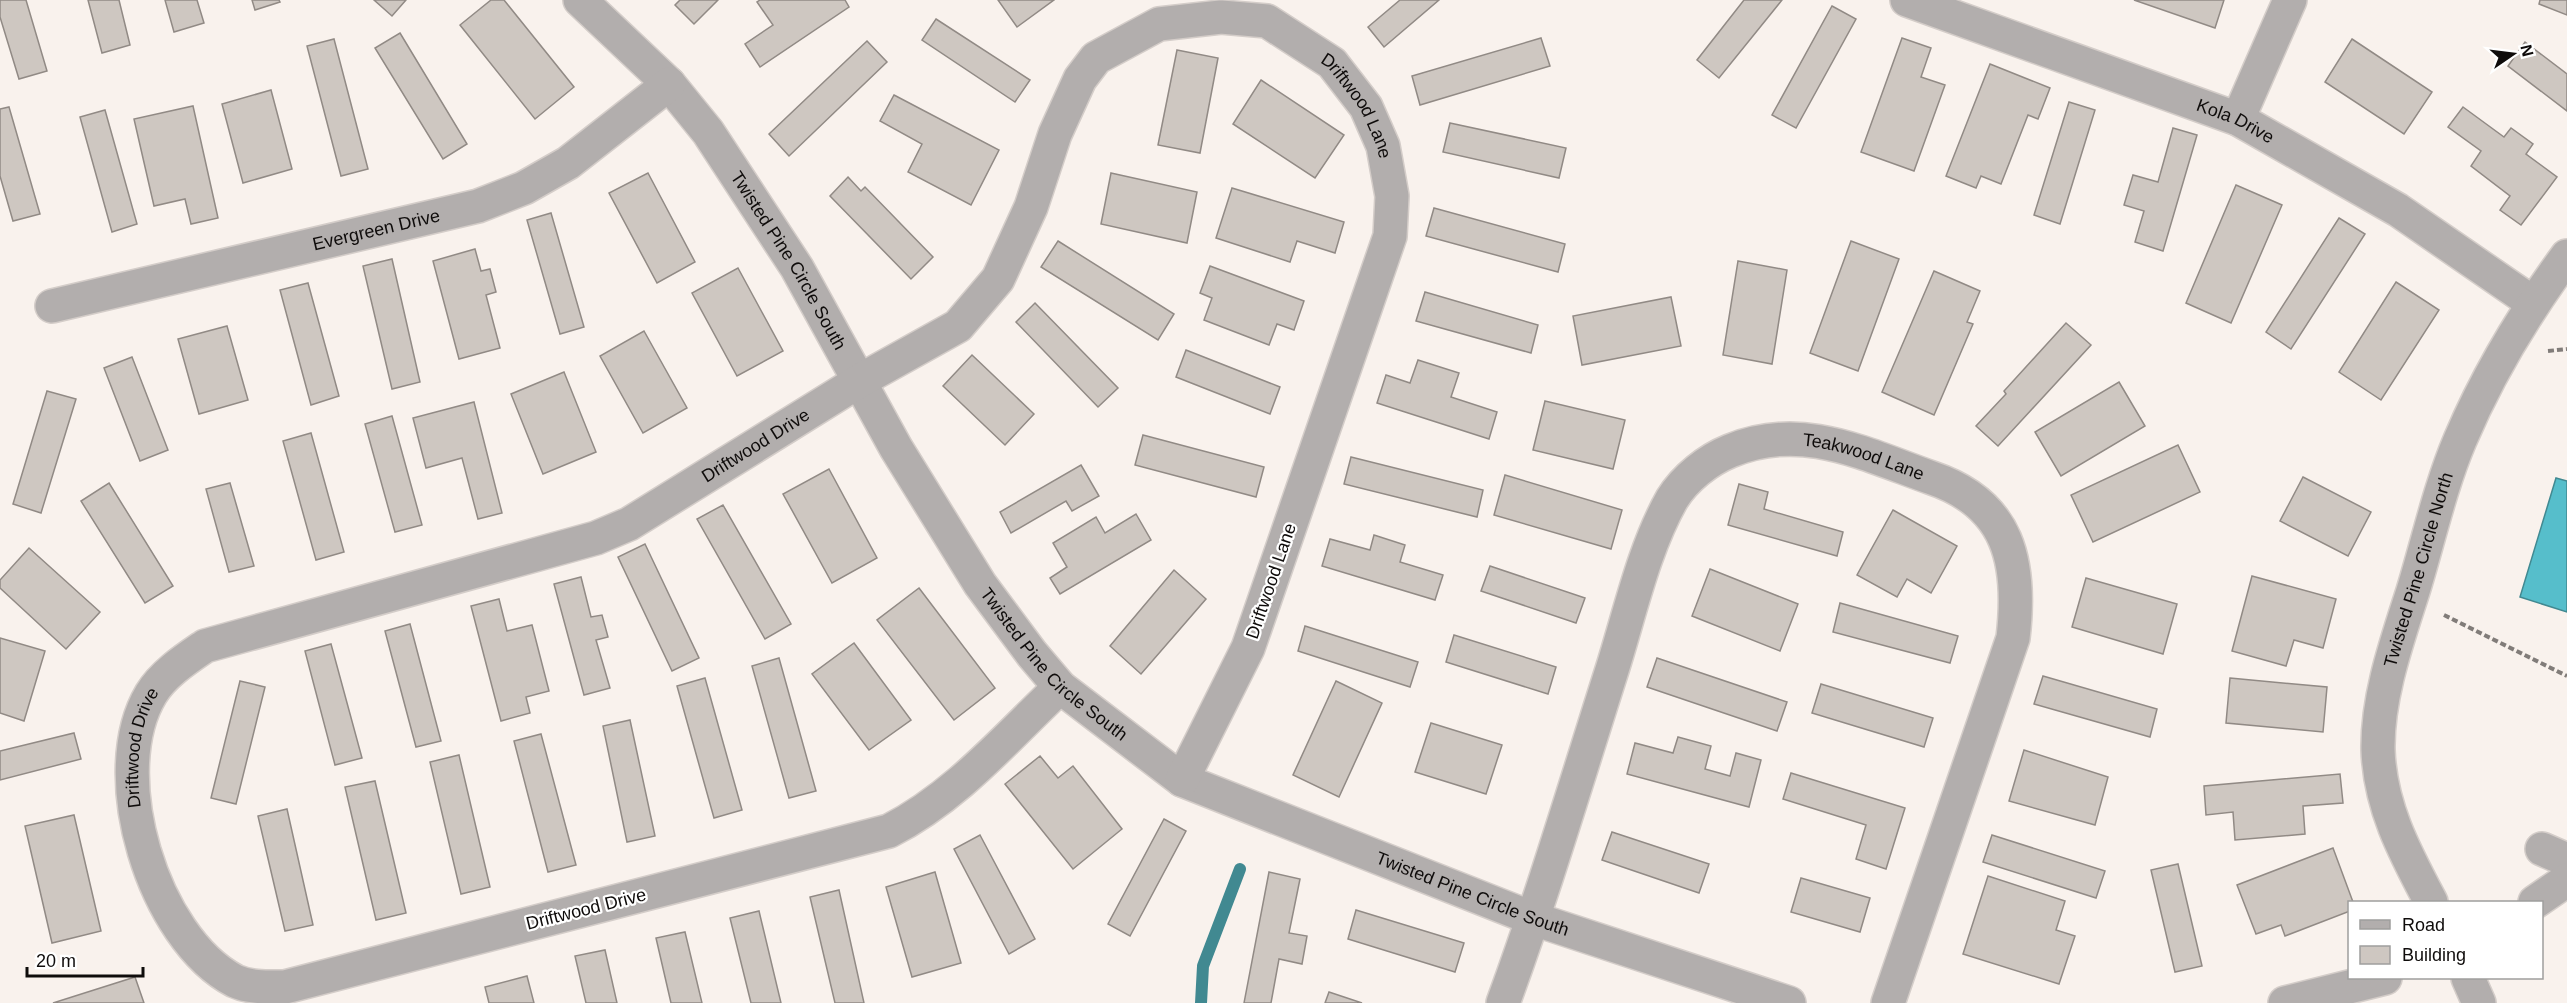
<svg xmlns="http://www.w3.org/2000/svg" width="2567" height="1003" font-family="Helvetica,sans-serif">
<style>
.water{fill:#56becb;stroke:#418991;stroke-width:1.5}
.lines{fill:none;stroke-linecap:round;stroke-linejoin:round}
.stream{stroke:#418991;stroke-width:12}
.building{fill:#cec7c1;stroke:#918a85;stroke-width:1.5}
.minor-casing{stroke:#d4cdc9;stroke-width:36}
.path{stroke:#817c79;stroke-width:4;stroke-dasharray:6 3;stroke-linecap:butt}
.minor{stroke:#b2aead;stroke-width:33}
.labels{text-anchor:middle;stroke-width:4.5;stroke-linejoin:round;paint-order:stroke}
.street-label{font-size:18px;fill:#0f0c0b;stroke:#fff}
</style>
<rect width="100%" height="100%" fill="#f9f2ed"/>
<path class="water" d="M2556,478L2567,481V612L2520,597Z"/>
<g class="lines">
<path class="stream" d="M1201,1003L1203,966L1240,869"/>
</g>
<g class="building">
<path d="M0,0H26L47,71L19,79L0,17Z"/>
<path d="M88,0H119L130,45L102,53Z"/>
<path d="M165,0H197L204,23L174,32Z"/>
<path d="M252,0H279L280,2L255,10Z"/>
<path d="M374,0H406L392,16Z"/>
<path d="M491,0H504L574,87L535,119L460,25Z"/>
<path d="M680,0H718L694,24L675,5Z"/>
<path d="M760,0H845L849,7L760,67L745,44L773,25L757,2Z"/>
<path d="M998,0H1054L1017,27Z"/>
<path d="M1400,0H1439L1384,47L1368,27Z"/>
<path d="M1744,0H1782L1719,78L1697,60Z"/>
<path d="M2134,0H2224L2215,28Z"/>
<path d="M2540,0H2567V15L2539,4Z"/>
<path d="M1832,6L1856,19L1796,128L1772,115Z"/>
<path d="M936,19L1030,80L1015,102L922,40Z"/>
<path d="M400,33L467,144L443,159L375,48Z"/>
<path d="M1541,38L1550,66L1420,105L1412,76Z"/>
<path d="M1902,38L1931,48L1921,77L1945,85L1914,171L1861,152Z"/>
<path d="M334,39L368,169L341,176L307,46Z"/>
<path d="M2352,39L2432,92L2404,134L2325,82Z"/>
<path d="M867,41L887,62L789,156L769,134Z"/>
<path d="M2525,42L2567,74V111L2508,66Z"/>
<path d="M1177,50L1218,58L1200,153L1158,145Z"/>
<path d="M1990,64L2050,88L2038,119L2028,115L2001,184L1981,176L1976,188L1946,176Z"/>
<path d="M1261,80L1344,135L1315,178L1233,124Z"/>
<path d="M271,90L292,169L243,183L222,104Z"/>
<path d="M894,95L999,150L971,205L908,172L922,144L880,121Z"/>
<path d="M2069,102L2095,110L2060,224L2034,215Z"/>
<path d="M193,106L218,218L191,224L185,199L154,206L134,119Z"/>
<path d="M9,107L40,214L13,221L0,176V109Z"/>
<path d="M2463,107L2504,137L2511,128L2533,144L2526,154L2557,177L2521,225L2500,210L2510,196L2471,166L2481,151L2448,127Z"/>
<path d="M105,110L137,224L112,232L80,117Z"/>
<path d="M1450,123L1566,148L1559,178L1443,152Z"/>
<path d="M2173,128L2197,135L2163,251L2135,242L2144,211L2124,205L2133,175L2158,182Z"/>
<path d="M648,173L695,262L657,283L609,193Z"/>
<path d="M1111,173L1197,192L1187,243L1101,224Z"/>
<path d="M848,177L861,191L865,187L933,257L911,279L830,196Z"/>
<path d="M2236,185L2282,205L2231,323L2186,303Z"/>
<path d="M1232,188L1344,222L1335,253L1297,241L1290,262L1216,238Z"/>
<path d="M1434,208L1565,244L1558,272L1426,236Z"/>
<path d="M551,213L584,327L560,334L527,220Z"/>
<path d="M2339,218L2365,234L2291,349L2266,332Z"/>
<path d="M1058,241L1174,314L1158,340L1041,267Z"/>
<path d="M1851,241L1899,259L1858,371L1810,353Z"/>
<path d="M475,249L481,271L490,269L496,292L486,295L500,348L459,359L433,261Z"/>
<path d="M392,259L420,382L392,389L363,266Z"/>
<path d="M1738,261L1787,270L1772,364L1723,355Z"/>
<path d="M1210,266L1304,301L1294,330L1277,324L1269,345L1204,320L1212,298L1200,293Z"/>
<path d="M738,268L783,351L737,376L692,293Z"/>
<path d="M1934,271L1980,291L1967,322L1973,324L1934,415L1882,392Z"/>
<path d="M2396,282L2439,310L2381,400L2339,372Z"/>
<path d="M308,283L339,396L311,405L280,290Z"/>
<path d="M1425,292L1538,325L1531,353L1416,321Z"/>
<path d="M1671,297L1681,346L1582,365L1573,316Z"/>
<path d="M1035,303L1118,388L1098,407L1016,322Z"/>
<path d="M2066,323L2091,345L1998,446L1976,426L2006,394L2004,391Z"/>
<path d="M227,326L248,400L199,414L178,339Z"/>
<path d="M644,331L687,408L643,433L600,356Z"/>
<path d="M1186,350L1280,387L1270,414L1176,377Z"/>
<path d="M972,355L1034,414L1005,445L943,386Z"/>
<path d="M132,357L168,450L140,461L104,368Z"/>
<path d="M1418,360L1459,373L1451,397L1497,412L1489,439L1377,403L1386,375L1410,383Z"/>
<path d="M564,372L596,452L543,474L511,394Z"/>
<path d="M2119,382L2145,426L2061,476L2035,432Z"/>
<path d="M47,391L76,399L41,513L13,504Z"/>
<path d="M1545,401L1625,420L1613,469L1533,450Z"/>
<path d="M474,402L502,513L478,519L462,458L426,468L413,418Z"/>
<path d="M392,416L422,525L395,532L365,424Z"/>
<path d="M311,433L344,552L316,560L283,441Z"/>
<path d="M1143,435L1264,467L1256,497L1135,465Z"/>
<path d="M2178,445L2200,492L2093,542L2071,495Z"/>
<path d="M1351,457L1483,490L1477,517L1344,484Z"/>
<path d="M1081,465L1099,496L1072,511L1066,501L1011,533L1000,512Z"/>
<path d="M829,469L877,558L832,583L783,494Z"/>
<path d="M1505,475L1622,510L1611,549L1494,515Z"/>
<path d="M2303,477L2371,512L2348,556L2280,521Z"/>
<path d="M109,483L173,586L145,603L81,501Z"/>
<path d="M230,483L254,566L229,572L206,489Z"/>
<path d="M1739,484L1768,492L1764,509L1843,532L1837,556L1728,525Z"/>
<path d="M723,505L791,624L765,639L697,519Z"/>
<path d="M1893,510L1957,546L1931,593L1907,579L1897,597L1857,575Z"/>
<path d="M1136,514L1151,540L1060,594L1050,578L1067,567L1053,543L1096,517L1105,533Z"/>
<path d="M1374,535L1405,545L1400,562L1443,575L1435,600L1322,566L1330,539L1370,550Z"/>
<path d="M645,544L699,658L672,671L618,557Z"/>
<path d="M29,548L100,612L66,649L0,588V580Z"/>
<path d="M1490,566L1585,598L1576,623L1481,591Z"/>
<path d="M1710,569L1798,604L1780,651L1692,616Z"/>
<path d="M1174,570L1206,599L1141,674L1110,646Z"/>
<path d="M2252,576L2336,599L2323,648L2294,640L2286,666L2232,651Z"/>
<path d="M581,577L591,617L602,615L608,637L596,640L610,688L584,695L554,584Z"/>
<path d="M2086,578L2177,604L2163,654L2072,627Z"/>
<path d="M919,588L995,688L954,720L877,620Z"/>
<path d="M499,599L507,631L532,625L549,691L526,697L530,713L501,721L471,606Z"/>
<path d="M1840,603L1958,636L1950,663L1833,632Z"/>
<path d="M410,624L441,741L416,747L385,631Z"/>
<path d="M1305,626L1418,662L1410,687L1298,651Z"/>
<path d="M1454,635L1556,667L1548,694L1446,662Z"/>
<path d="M0,638L45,651L24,721L0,713Z"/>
<path d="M854,643L911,720L869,750L812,674Z"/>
<path d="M331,644L362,758L335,765L305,651Z"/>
<path d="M779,658L816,791L789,798L752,666Z"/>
<path d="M1657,658L1787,702L1777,731L1647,687Z"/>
<path d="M2043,676L2157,709L2150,737L2034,704Z"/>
<path d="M705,678L742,810L714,818L677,686Z"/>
<path d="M2230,678L2327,687L2323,732L2226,723Z"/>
<path d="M240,681L265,687L236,804L211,798Z"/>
<path d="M1336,681L1382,703L1339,797L1293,775Z"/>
<path d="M1821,684L1933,718L1924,747L1812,713Z"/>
<path d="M630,720L655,836L627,842L603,726Z"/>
<path d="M1431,723L1502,745L1486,794L1415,772Z"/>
<path d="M74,733L81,759L0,780V751Z"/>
<path d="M541,734L576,865L548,872L514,741Z"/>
<path d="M1678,737L1711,746L1705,769L1730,776L1736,753L1761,760L1749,807L1627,774L1635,743L1673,753Z"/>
<path d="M2024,750L2108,777L2095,825L2009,801Z"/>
<path d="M459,755L490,887L461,894L430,762Z"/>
<path d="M1040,756L1058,778L1073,766L1122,829L1073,869L1005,784Z"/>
<path d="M1791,773L1905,808L1886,869L1856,859L1866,825L1783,799Z"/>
<path d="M2340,774L2343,803L2303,806L2305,834L2235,840L2233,812L2206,815L2204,786Z"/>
<path d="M375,781L406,913L376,920L345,787Z"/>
<path d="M287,809L313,925L285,931L258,816Z"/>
<path d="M74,815L101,931L52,943L25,826Z"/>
<path d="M1164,819L1186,831L1130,936L1108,924Z"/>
<path d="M1612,832L1709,864L1699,893L1602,860Z"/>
<path d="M980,835L1035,939L1009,954L954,849Z"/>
<path d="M1992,835L2105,871L2096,898L1983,862Z"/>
<path d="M2333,848L2353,902H2350V911L2285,936L2281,925L2256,934L2237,885Z"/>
<path d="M2178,864L2202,966L2175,972L2151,870Z"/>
<path d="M935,872L961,963L912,977L886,887Z"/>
<path d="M1269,872L1300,879L1289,933L1307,936L1302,964L1279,959L1271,1003H1244Z"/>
<path d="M1988,876L2065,901L2056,930L2075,936L2059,984L1963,954Z"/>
<path d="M1801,878L1870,898L1860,932L1791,912Z"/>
<path d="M839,890L864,1003H835L810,897Z"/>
<path d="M1356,910L1464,943L1455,972L1348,939Z"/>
<path d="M759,911L781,1003H751L730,918Z"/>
<path d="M685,932L702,1003H671L656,938Z"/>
<path d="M605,950L617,1003H586L575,956Z"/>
<path d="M527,976L534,1003H489L485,987Z"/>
<path d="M135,977L144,1003H53Z"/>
<path d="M1329,992L1362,1003H1325Z"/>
</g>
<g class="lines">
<g class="minor-casing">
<g id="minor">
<path id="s1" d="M580,0L669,84L708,132L797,268L896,448L980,584L1032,654L1060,687L1182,780L1534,919L1789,1003"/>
<path id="s2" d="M1907,0L2238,119L2398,210L2533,303"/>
<path d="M2238,119L2290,0"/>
<path id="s3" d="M52,306L478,206L524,188L568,163L669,84"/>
<path id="s4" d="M1060,687C1006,738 956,797 889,831L285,987C269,987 250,988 235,981C153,938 103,774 151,694C163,674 186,659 205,646L596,538L629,524L861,380L958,326L998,279L1031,207L1055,134L1080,79L1096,58L1159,24L1221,17L1267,21L1332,63L1366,107L1383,146L1392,196L1390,236L1248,648L1182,780"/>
<path d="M2542,849L2567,860"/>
<path id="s5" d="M2431,902C2405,853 2380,807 2378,750C2377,697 2397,641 2413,591C2428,542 2440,487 2460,440C2488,374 2525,313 2567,256"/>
<path d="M2535,902L2567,880"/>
<path d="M2468,978L2479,1003"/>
<path id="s6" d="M1503,1003C1543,894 1576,783 1611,673C1629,617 1643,550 1672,499C1685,478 1708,460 1730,451C1802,421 1864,454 1932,478C2009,504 2022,562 2013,638L1888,1003"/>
<path d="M2285,1003L2385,978"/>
</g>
</g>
<g class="path">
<path d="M2548,351L2567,349"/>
<path d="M2444,615L2567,676"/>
</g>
<use href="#minor" class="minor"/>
</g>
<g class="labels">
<g class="street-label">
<text dy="6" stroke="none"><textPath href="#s4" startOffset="2733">Driftwood Lane</textPath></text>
<text dy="6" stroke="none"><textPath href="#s2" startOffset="350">Kola Drive</textPath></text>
<text dy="6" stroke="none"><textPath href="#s3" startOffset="333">Evergreen Drive</textPath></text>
<text dy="6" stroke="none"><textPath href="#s1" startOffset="336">Twisted Pine Circle South</textPath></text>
<text dy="6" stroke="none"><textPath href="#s4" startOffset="1886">Driftwood Drive</textPath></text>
<text dy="6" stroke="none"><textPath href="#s6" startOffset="746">Teakwood Lane</textPath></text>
<text dy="6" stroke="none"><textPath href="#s5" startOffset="348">Twisted Pine Circle North</textPath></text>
<text transform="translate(1271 581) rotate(-71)" y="6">Driftwood Lane</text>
<text dy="6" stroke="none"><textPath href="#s1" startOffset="822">Twisted Pine Circle South</textPath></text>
<text dy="6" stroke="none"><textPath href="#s4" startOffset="1167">Driftwood Drive</textPath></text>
<text dy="6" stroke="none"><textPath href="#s1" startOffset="1308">Twisted Pine Circle South</textPath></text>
<text transform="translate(586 909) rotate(-14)" y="6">Driftwood Drive</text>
</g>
</g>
<rect x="2348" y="901" width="195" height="78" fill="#ffffff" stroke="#9f9e9d" stroke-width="1.5"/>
<rect x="2360" y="920" width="30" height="9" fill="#b2aead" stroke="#9f9e9d" stroke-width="1.5"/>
<text x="2402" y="931" font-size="18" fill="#0f0c0b">Road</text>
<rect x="2360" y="946" width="30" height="18" fill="#cec7c1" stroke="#9f9e9d" stroke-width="1.5"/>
<text x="2402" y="961" font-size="18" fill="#0f0c0b">Building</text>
<g transform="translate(2513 54) rotate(76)" stroke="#ffffff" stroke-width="4.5" paint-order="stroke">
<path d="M0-4.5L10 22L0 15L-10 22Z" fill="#0f0c0b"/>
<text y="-9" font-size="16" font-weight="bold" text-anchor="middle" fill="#0f0c0b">N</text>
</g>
<path d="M27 967v9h116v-9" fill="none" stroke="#0f0c0b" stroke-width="3"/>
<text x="36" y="967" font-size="18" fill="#0f0c0b" stroke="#ffffff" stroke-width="4.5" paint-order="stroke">20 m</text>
</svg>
